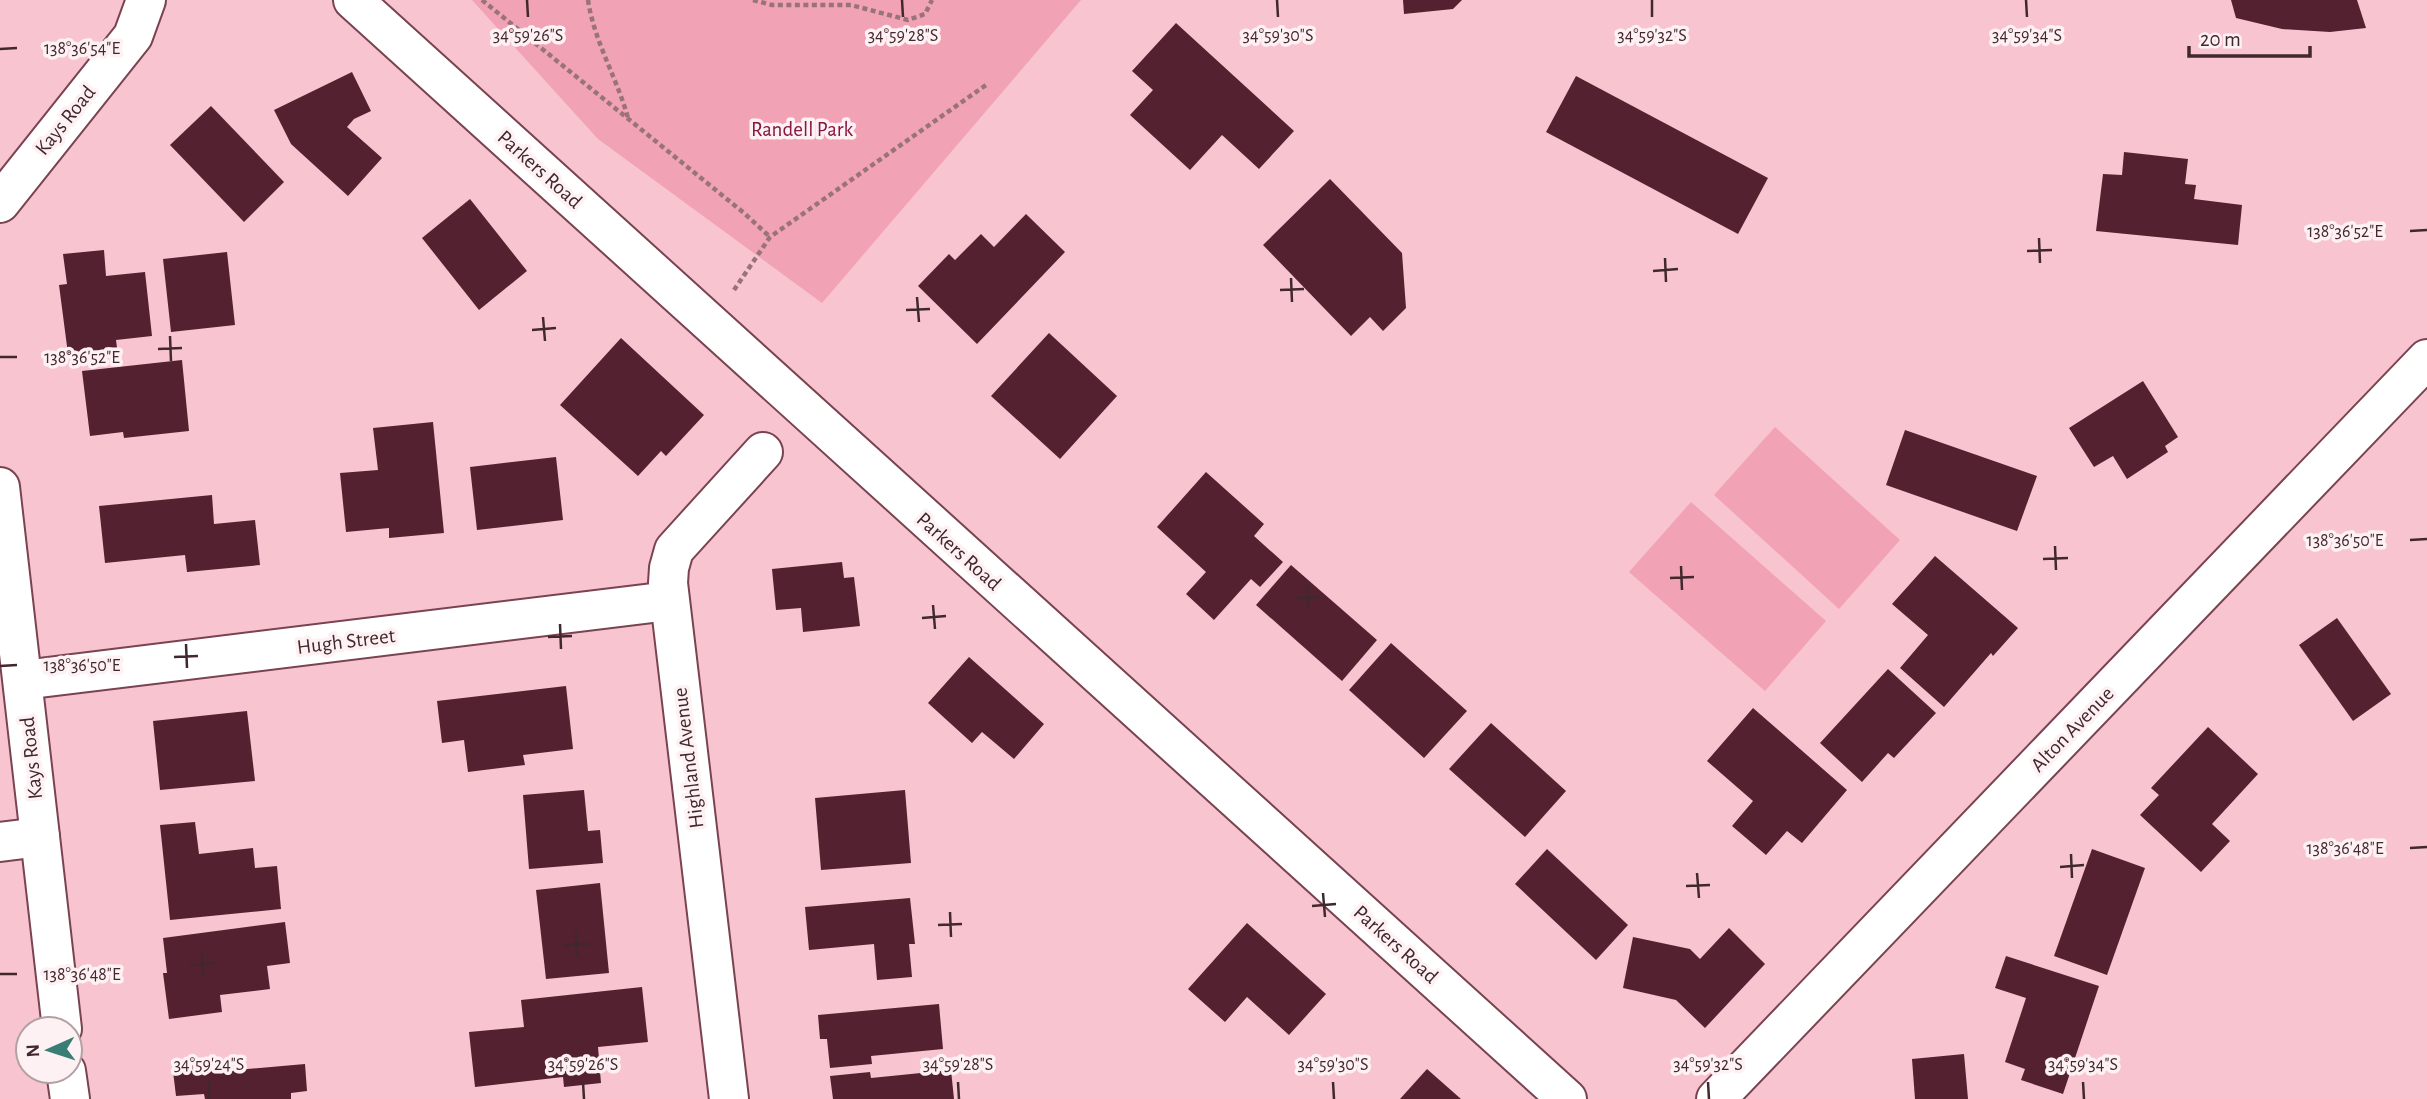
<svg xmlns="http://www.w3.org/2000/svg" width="2427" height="1099" font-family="'Alegreya Sans',sans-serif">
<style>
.green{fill:#f1a2b5}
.building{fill:#532130}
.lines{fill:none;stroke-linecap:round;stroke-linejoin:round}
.street-casing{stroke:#794351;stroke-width:42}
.path{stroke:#99737b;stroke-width:4.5;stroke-dasharray:5 3.5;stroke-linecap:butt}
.street{stroke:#fff;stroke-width:38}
.ticks{fill:none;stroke:#41282e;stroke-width:2.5}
.labels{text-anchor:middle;stroke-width:7;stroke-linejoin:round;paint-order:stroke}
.street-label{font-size:21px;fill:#41282e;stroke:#fef1f3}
.park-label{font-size:21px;fill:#851641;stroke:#fef1f3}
.ticks-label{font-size:18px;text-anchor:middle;fill:#41282e;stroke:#fef1f3;stroke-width:7;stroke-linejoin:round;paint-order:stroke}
</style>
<rect width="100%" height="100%" fill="#f8c4cf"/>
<g class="green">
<path d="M472,0H1081L822,303L598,139Z"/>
<path d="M1775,427L1900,540L1839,609L1714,495Z"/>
<path d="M1691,502L1826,621L1765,691L1629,572Z"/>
</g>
<g class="building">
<path d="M1403,0H1462L1453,9L1404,14Z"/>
<path d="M2231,0H2357L2366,28L2330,32L2282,29L2236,18Z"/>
<path d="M1176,23L1294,131L1259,169L1222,135L1190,170L1130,115L1153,90L1132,71Z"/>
<path d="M352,72L371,111L354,119L347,127L382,158L348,196L291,144L274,110Z"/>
<path d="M1576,76L1768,178L1738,234L1546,132Z"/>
<path d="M211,106L284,182L244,222L170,145Z"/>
<path d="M2124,152L2188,159L2185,184L2196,185L2194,199L2242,205L2238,245L2096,231L2103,174L2122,175Z"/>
<path d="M1330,179L1402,253L1406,308L1383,331L1370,317L1351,336L1263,245Z"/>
<path d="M470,199L527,271L479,310L422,238Z"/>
<path d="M1026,214L1065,252L977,344L918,286L949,254L955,260L981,234L994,247Z"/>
<path d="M104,250L106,276L145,272L152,336L116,340L117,348L68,354L59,285L67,284L63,254Z"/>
<path d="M227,252L235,325L171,332L163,259Z"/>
<path d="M1049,333L1117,396L1060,459L991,396Z"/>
<path d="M621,338L704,415L666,456L661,451L638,476L560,405Z"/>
<path d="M182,360L189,431L124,438L123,432L90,436L82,371Z"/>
<path d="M2143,381L2178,437L2165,446L2168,452L2127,479L2113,456L2094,467L2069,428Z"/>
<path d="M433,422L444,533L389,538V528L346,532L340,473L378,470L373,428Z"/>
<path d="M1905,430L2037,476L2017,531L1886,485Z"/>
<path d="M556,457L563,520L477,530L470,467Z"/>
<path d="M1206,472L1264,524L1254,536L1283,562L1260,587L1251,579L1214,620L1186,594L1206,572L1157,527Z"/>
<path d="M212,495L214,524L255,520L260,565L187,572L185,555L105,563L99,506Z"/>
<path d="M1935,556L2018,628L1993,656L1991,653L1944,707L1900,668L1928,635L1892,604Z"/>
<path d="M842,562L844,578L854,577L860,626L803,632L801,608L776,610L772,569Z"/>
<path d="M1291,565L1377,640L1342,681L1256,605Z"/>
<path d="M2337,618L2391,694L2353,721L2299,645Z"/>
<path d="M1391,643L1467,711L1424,758L1349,690Z"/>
<path d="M969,657L1044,724L1014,759L982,732L972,743L928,703Z"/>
<path d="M1888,669L1936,713L1894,758L1888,753L1862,782L1820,743Z"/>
<path d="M566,686L573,749L523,755L525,765L468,772L464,740L442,743L437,701Z"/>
<path d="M1753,708L1847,790L1802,843L1787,831L1766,855L1732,826L1753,801L1707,761Z"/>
<path d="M247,711L255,781L160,790L153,721Z"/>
<path d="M1491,723L1566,791L1525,837L1449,769Z"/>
<path d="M2208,727L2258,774L2212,824L2230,841L2201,872L2140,815L2159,795L2151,788Z"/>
<path d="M584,790L588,831L600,830L603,863L529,869L523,795Z"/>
<path d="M905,790L911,863L821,870L815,798Z"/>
<path d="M195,822L199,854L253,848L255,868L277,866L281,909L170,920L160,825Z"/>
<path d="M1547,849L1628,925L1596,960L1515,884Z"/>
<path d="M2092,849L2145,868L2107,975L2054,956Z"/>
<path d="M600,883L609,973L546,979L536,890Z"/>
<path d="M910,898L915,944H909L912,977L877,980L874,944L809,950L805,907Z"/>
<path d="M285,922L290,963L267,966L270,989L220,995L222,1012L169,1019L163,973H167L163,938Z"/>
<path d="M1247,923L1326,994L1289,1035L1247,997L1225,1022L1188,989Z"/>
<path d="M1729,928L1765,964L1705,1028L1676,1000L1623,988L1633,937L1690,949L1700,959Z"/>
<path d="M2006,956L2099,986L2063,1094L2021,1080L2025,1069L2005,1062L2026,998L1995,988Z"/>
<path d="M642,987L648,1042L598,1047L601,1083L564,1087L563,1077L475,1087L469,1032L524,1027L521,1000Z"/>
<path d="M939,1004L943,1049L871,1056L872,1064L830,1068L827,1039H820L818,1015Z"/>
<path d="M1964,1054L1968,1099H1915L1912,1059Z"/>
<path d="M211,1060L212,1072L305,1064L307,1091L291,1093V1099H205L204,1094L176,1096L172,1063Z"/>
<path d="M1427,1069L1461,1099H1400Z"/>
<path d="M951,1070L954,1099H833L830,1076L870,1072L871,1078Z"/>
</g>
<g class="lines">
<g class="street-casing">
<g id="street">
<path d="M353,0L1567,1099"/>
<path d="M0,203L133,36L146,0"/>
<path d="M0,487L62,1029"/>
<path d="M23,680L669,601"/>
<path d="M0,842L40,837"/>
<path d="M66,1071L70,1099"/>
<path d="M729,1099L668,583L669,568L674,550L763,452"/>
<path d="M1716,1099L2427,359"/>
</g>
</g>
<g class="path">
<path d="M482,0L744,213L770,237"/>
<path d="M588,0C594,41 617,78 628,118"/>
<path d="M753,0L772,5H851L908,20L925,14L932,0"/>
<path d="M734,290L770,237L986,85"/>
</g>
<use href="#street" class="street"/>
</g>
<path class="ticks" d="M527,0L528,17M902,0L903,17M1277,0L1278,17M1652,0V17M2026,0L2027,17M0,49L17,48M2410,231L2427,230M2039,238L2040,263M2027,251L2052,250M1665,258L1666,282M1653,271L1678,269M1291,278L1292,302M1280,290L1304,289M917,297L919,322M906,310L930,309M543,317L545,341M532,330L556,328M170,336L171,361M158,349L182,348M0,357H17M2410,540L2427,539M2055,546L2056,570M2043,559L2068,558M1681,566L1682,590M1670,578L1694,577M1307,585L1309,610M1296,598L1320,597M933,605L935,629M922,618L946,616M560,624L561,649M548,637L572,636M186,644L187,668M174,657L198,656M0,666L17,665M2410,848L2427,847M2071,854L2072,878M2060,867L2084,865M1697,873L1699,898M1686,886L1710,885M1323,893L1325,917M1312,906L1336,904M950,912L951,937M938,925L962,924M576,932L577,957M564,945L589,944M202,952L203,976M190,965L215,963M0,974H17M209,1082V1099M583,1082L584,1099M958,1082L959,1099M1333,1082L1334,1099M1708,1082L1709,1099M2083,1082L2084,1099"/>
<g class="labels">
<g class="street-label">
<text transform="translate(65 120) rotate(-51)" y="7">Kays Road</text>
<text transform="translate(540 169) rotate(42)" y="7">Parkers Road</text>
<text transform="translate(959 551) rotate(42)" y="7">Parkers Road</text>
<text transform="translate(346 641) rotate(-7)" y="7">Hugh Street</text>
<text transform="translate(2072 729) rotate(-46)" y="7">Alton Avenue</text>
<text transform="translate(31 758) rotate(-96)" y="7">Kays Road</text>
<text transform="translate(688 758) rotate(-97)" y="7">Highland Avenue</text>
<text transform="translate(1396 944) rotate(42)" y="7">Parkers Road</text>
</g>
<g class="park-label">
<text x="802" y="136">Randell Park</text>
</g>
</g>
<g class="ticks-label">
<text x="528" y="41">34°59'26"S</text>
<text x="903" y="41">34°59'28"S</text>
<text x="1278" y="41">34°59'30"S</text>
<text x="1652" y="41">34°59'32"S</text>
<text x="2027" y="41">34°59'34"S</text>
<text x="82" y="54">138°36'54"E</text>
<text x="2345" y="237">138°36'52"E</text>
<text x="82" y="363">138°36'52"E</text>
<text x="2345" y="546">138°36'50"E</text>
<text x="82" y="671">138°36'50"E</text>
<text x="2345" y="854">138°36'48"E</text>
<text x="82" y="980">138°36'48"E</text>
<text x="209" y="1070">34°59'24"S</text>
<text x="583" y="1070">34°59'26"S</text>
<text x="958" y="1070">34°59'28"S</text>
<text x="1333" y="1070">34°59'30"S</text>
<text x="1708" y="1070">34°59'32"S</text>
<text x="2083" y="1070">34°59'34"S</text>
</g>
<g transform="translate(49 1050) rotate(267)"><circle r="33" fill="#fef1f3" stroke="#b2a1a4" stroke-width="2"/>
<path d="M0-5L12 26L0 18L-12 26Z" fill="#387e75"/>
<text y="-10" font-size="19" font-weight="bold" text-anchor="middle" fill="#41282e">N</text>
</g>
<path d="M2189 46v10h121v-10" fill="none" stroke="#41282e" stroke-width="3.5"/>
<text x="2200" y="46" font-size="21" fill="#41282e" stroke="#fef1f3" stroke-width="5" paint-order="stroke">20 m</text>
</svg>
